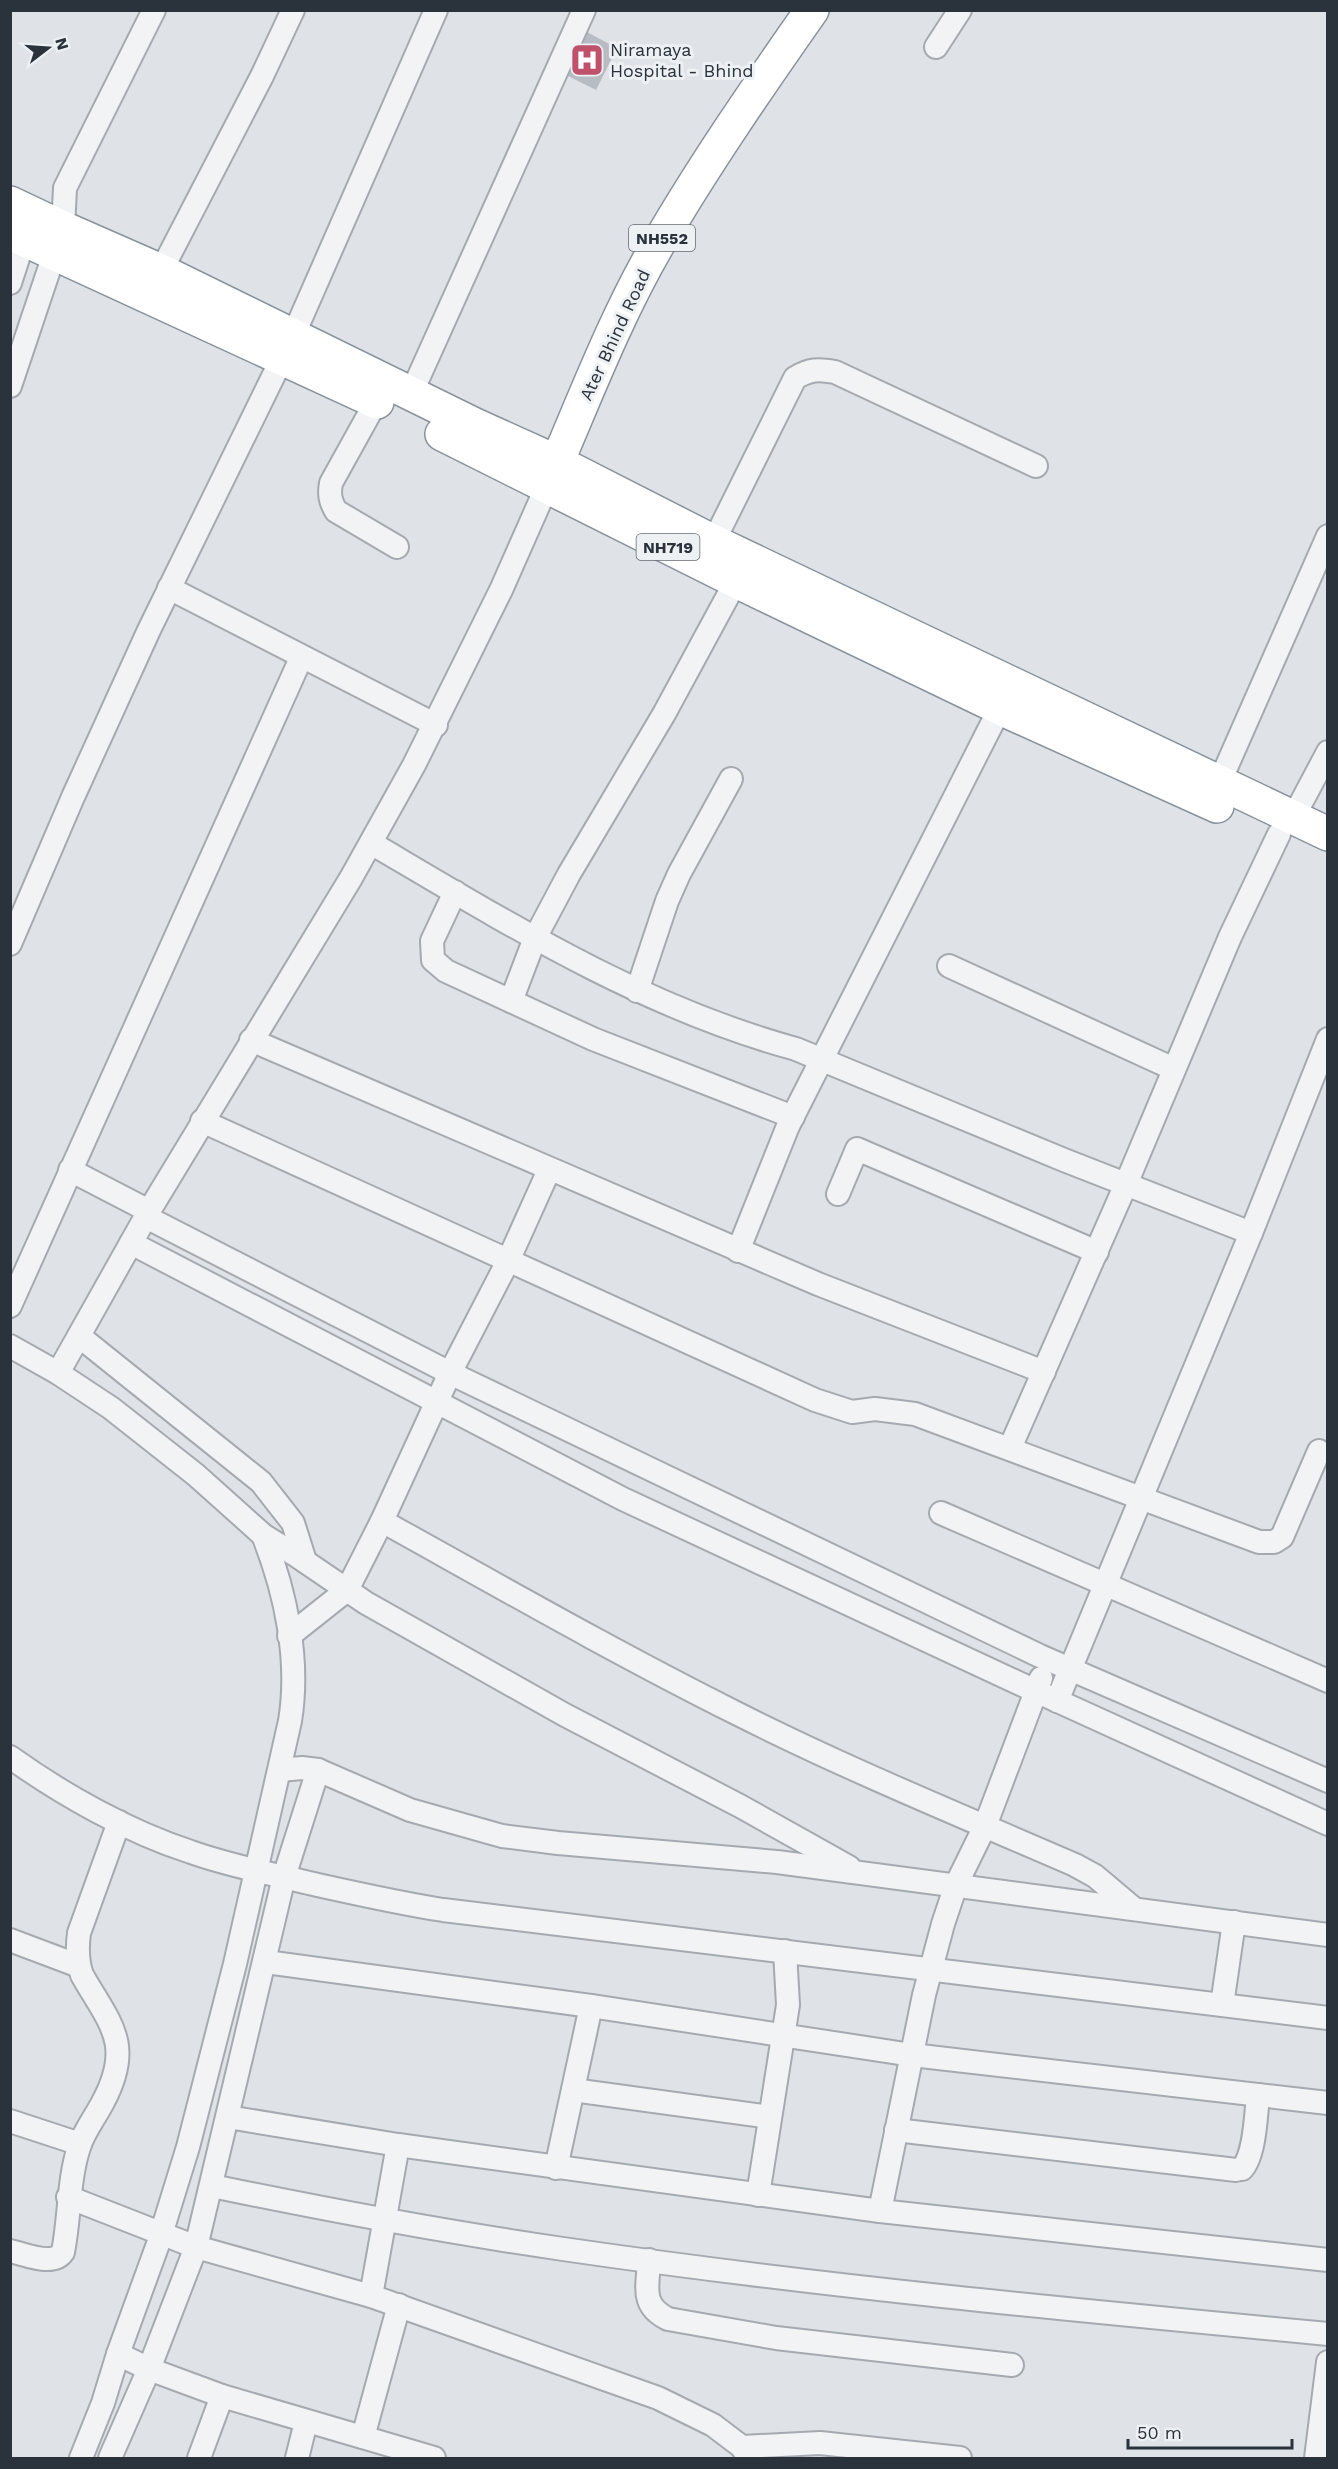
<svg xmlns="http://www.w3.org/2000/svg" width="1338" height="2469" font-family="'Work Sans',sans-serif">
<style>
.building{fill:#b7bcc3}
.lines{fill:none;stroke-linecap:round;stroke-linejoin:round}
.minor-casing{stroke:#a5aab0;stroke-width:26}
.highway-casing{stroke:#88929c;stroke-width:36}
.minor{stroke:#f1f3f5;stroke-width:22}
.highway{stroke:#fff;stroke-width:33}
.labels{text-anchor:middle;stroke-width:6;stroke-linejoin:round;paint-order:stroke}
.shield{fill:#eef1f4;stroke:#656b73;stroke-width:1.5}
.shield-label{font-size:16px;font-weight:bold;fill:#2a323c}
.poi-label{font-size:18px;fill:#2a323c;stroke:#eef1f4;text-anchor:start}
.street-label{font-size:18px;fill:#2a323c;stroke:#eef1f4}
</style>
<rect width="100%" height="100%" fill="#dfe3e7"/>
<path class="building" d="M581,29L617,48L596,90L560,72Z"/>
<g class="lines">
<g class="minor-casing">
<g id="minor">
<path d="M936,47L960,10"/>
<path d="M161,271L262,76L293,10"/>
<path d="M10,283L28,227"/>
<path d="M10,386L63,228L65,188L154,10"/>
<path d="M382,391L331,483C329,494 330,501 336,511L397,547"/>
<path d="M411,394L584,10"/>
<path d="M707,555L795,378C810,369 818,369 835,372L1036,466"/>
<path d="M169,588L436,725"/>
<path d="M1214,795L1328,536"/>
<path d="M1293,818L1328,752"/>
<path d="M371,843C507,923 642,1007 796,1049L1064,1160L1251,1233"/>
<path d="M455,892L432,941L433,960L446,971L593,1039L793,1117"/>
<path d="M10,944L73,797L149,630L293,336L436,10"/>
<path d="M949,966L1174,1069"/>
<path d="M637,991L667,901L679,874L731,779"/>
<path d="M511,1001L535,938L569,874L664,714L742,570"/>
<path d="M251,1040L818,1284L1044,1372"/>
<path d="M202,1121L815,1400L852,1412L875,1409L915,1414L1259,1542H1274L1282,1537L1319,1451"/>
<path d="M70,1170L149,1211"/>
<path d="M838,1194L857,1149L1097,1252"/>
<path d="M146,1217L450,1373L1040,1656L1328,1781"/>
<path d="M131,1243L623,1499L1027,1687L1328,1824"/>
<path d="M738,1251L788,1126L1000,708"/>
<path d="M10,1306L301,658"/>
<path d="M79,1336L261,1482L293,1523L305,1561"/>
<path d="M10,1346L58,1373L111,1408L196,1475L263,1535L297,1556L366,1603L565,1715L740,1806L849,1867"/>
<path d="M58,1373L149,1211L351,878L414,765L501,590L547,486"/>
<path d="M1010,1448L1126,1184L1230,937L1279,834"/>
<path d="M941,1513L1328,1681"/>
<path d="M382,1521C499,1586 616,1653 736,1713C847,1769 962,1816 1075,1865L1095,1876L1133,1908"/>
<path d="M289,1636L347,1590L382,1521L450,1373L508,1261L549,1170"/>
<path d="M1057,1701L1251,1233L1328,1039"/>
<path d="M10,1757C63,1795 129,1832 191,1852C230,1866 269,1873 309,1883C354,1893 398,1903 443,1910L1328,2018"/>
<path d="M280,1770L302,1768L318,1770L410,1810L502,1836L558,1843L777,1862L1328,1935"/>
<path d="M10,1940L79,1966"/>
<path d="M266,1962L591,2006L912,2055L1328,2103"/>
<path d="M1222,2005L1234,1922"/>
<path d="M573,2090L770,2117"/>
<path d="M228,2117L398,2145L880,2211L1328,2260"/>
<path d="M10,2121L80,2144"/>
<path d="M896,2130L1236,2170"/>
<path d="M556,2168L591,2006"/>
<path d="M1242,2169C1255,2155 1256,2114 1258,2095"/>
<path d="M212,2186C328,2210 445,2232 563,2249C817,2286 1072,2310 1328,2334"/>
<path d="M758,2195L788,2005L785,1951"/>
<path d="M68,2197L196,2247L371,2296L658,2398L713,2425L742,2447L749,2458"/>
<path d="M880,2211L924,1995L943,1924L956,1885L985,1826L1041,1678"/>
<path d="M10,2251C25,2254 53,2267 63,2252C70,2217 68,2181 79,2147C84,2131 96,2116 103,2102C134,2044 110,2024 82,1975C77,1961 77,1948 79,1933L119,1822"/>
<path d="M649,2260C648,2287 640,2305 668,2319L776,2338L1012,2365"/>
<path d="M371,2296L398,2145"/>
<path d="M118,2354L149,2369L222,2396L434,2458"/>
<path d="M363,2437L399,2305"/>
<path d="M742,2447L820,2443L960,2458"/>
<path d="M81,2458L103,2403L118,2354L158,2244L188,2147L235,1964L290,1721C300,1660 286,1593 263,1535"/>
<path d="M110,2458L149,2369L196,2247L284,1877L318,1770"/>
<path d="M199,2458L222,2396"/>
<path d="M297,2458L306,2422"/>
<path d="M1316,2458L1328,2362"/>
</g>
</g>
<g class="highway-casing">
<g id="highway">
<path d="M10,203L63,228L161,271L475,425L557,462L714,542L1328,834"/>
<path d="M10,233L377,402"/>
<path d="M442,434L736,581L1000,708L1217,806"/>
<path d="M549,481C583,403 614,320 657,246C704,165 758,87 812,10"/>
</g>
</g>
<use href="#minor" class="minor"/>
<use href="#highway" class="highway"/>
</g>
<defs>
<g id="hospital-square" transform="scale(1.725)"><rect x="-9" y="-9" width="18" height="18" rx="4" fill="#bf516c" stroke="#eef1f4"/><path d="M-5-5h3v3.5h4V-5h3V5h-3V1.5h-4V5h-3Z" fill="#fff"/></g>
</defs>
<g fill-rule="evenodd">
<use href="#hospital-square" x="587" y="60"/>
</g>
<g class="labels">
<g class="shield">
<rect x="629" y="225" width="66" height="26" rx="4.5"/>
<rect x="636.5" y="534" width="63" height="26" rx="4.5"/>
</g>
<g class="shield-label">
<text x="662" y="244">NH552</text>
<text x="668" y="553">NH719</text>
</g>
<g class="poi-label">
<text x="610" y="56">Niramaya<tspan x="610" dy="21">Hospital - Bhind</tspan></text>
</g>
<g class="street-label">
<text transform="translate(615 335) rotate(-65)" y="6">Ater Bhind Road</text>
</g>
</g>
<rect width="1338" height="2469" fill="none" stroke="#2a323c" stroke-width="24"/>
<g transform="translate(48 48) rotate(73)" stroke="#eef1f4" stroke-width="4.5" paint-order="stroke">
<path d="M0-4.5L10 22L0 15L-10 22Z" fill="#2a323c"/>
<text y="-9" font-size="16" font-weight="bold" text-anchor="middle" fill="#2a323c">N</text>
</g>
<path d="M1128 2439v9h164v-9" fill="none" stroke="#2a323c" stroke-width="3"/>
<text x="1137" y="2439" font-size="18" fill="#2a323c" stroke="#eef1f4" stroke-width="4.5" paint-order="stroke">50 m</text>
</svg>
